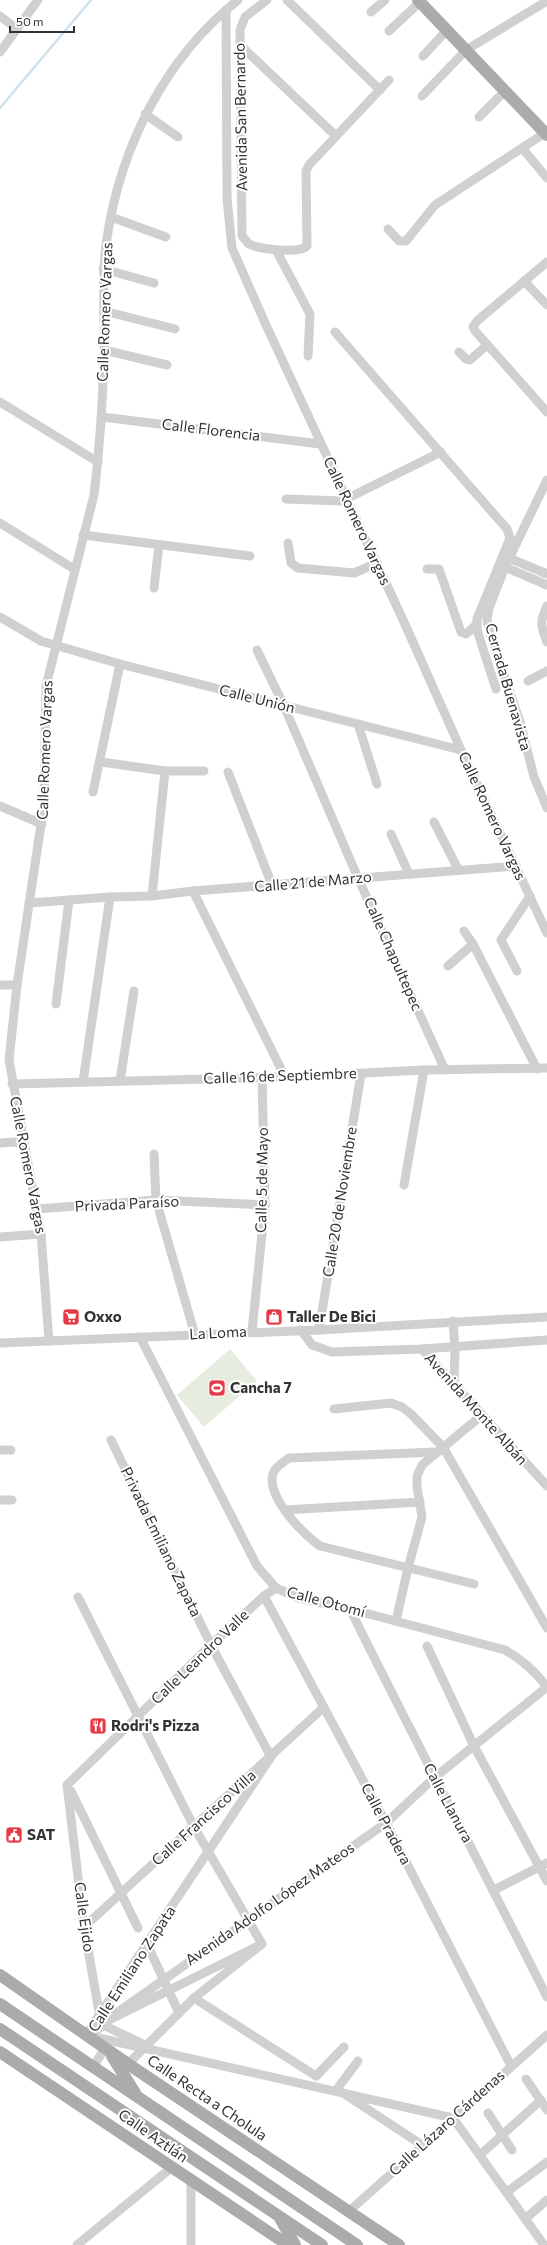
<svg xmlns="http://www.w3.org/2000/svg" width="547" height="2245" font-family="Commissioner,sans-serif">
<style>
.green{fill:#e6ecdf}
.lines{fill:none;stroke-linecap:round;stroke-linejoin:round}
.stream{stroke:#cfe2ee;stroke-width:2.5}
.minor{stroke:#d0d0d0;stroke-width:9}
.major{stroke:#ababab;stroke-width:12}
.labels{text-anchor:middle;stroke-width:4;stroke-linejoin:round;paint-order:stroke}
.street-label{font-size:15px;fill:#333;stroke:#fff}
.poi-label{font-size:15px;font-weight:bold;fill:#333;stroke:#fff;text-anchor:start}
</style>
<rect width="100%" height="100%" fill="#fff"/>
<path class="green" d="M230,1349L257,1381L204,1427L177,1395Z"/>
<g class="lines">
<path class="stream" d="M0,108L91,0"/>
<g class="minor">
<path d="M267,0L245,17L240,30L242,236L249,244C259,249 299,254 307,246L306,171L309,165L389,80"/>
<path d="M287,0L380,90"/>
<path d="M226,10L227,198L232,248L266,325L404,622L461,750L547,933"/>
<path d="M371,12L385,0"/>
<path d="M0,16L17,29"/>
<path d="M389,31L420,2"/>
<path d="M240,45L336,136"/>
<path d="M0,52L38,0"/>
<path d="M423,56L447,30"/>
<path d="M422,96L466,50L547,1"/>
<path d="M145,114L178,137"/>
<path d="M479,117L505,91"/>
<path d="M523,149L547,178"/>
<path d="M111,217L166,237"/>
<path d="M388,229L399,241H406L435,205L545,133"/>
<path d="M276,250L310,314L308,356"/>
<path d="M547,262L477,321L473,327L476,332L547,412"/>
<path d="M103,269L154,283"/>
<path d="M524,281L547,305"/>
<path d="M104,311L175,329"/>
<path d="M335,332L507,529L510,538L477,619V630L496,689"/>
<path d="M104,350L167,365"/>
<path d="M459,352L466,359L470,360L487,345"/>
<path d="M0,402L98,462"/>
<path d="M102,417L320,444"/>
<path d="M547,480L505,567L489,608L487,620L490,633L520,722L534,777L547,808"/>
<path d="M286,499L342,501L441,452"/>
<path d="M0,523L74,569"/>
<path d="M83,535L250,556"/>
<path d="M288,543L291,563L298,568L354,573L377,563"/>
<path d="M509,558L547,574"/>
<path d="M505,567L547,585"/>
<path d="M427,569H439L461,632L466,634L477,624"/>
<path d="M154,588L159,545"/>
<path d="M547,606C539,623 541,626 547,642"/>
<path d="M0,617L41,641L120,664L461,750"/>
<path d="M257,650L284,706L358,878L445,1070"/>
<path d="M528,681L547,671"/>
<path d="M358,724L377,784"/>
<path d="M101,762L165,771H204"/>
<path d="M228,772L272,885"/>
<path d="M93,792L120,664"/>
<path d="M0,806L42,824"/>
<path d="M434,822L458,869"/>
<path d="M391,834L409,874"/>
<path d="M193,891L285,1077"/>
<path d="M152,896L165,771"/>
<path d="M29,903L110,897L152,896L193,891L516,866"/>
<path d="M464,931L473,944L537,1069"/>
<path d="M448,966L473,944"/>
<path d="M517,971L501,940L530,896"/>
<path d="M0,985H17"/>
<path d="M56,1004L69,900"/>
<path d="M120,1081L134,991"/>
<path d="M83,1082L110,897"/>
<path d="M12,1084L285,1077L424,1070L547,1068"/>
<path d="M0,1143L16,1142L23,1145"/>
<path d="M154,1154L156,1200L195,1335"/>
<path d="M404,1185L424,1070"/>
<path d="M37,1209L156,1200L265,1205"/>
<path d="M0,1237L41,1234"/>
<path d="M453,1321L455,1350L454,1384"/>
<path d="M301,1330L312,1345L332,1352L422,1349L547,1340"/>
<path d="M319,1330L361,1074"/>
<path d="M252,1331L265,1205L262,1077"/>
<path d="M140,1337L257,1566L276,1588L299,1598L350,1609L505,1650C523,1660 535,1671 547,1687"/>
<path d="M49,1341L41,1234L9,1060L17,985L44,804L46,686L94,495C100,447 103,398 104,350C105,313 101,275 107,238C121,146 165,58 238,0"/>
<path d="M0,1343L319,1330L547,1317"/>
<path d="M422,1349L547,1486"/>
<path d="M334,1409L391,1403L402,1407L411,1414L443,1447L547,1628"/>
<path d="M111,1440L211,1645L271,1757L86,2035L453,2118L544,2245"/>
<path d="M0,1450H11"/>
<path d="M436,1452L289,1458C282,1463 272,1469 272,1479C272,1502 302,1533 320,1546L474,1584"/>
<path d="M0,1500H12"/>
<path d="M285,1510L420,1502"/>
<path d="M264,1596L386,1823L511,2066"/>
<path d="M78,1597L194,1827L262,1944"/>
<path d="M350,1609C414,1739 482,1867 547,1997"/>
<path d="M396,1621L408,1568L422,1517L417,1487V1476L422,1465L482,1415"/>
<path d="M427,1646L474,1746L547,1881"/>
<path d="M67,1785L84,1927L100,2017"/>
<path d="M67,1785L211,1645L264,1596L276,1588"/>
<path d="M71,1791L138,1928"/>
<path d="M494,1890L547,1863"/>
<path d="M84,1927L323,1708"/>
<path d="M147,1944L179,2013"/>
<path d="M194,1998L316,2076L344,2047"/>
<path d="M101,2024L141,2043"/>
<path d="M358,2061L337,2089L422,2145"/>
<path d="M128,2064L194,1998L262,1944L101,2024L102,2027L86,2035L101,2024L386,1823L434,1778L547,1687"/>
<path d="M93,2067L105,2048V2043"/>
<path d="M526,2079L547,2110"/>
<path d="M488,2113L512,2150"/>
<path d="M480,2155L541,2100"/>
<path d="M191,2181V2245"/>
<path d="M507,2192L547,2162"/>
<path d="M348,2212L547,2035"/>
<path d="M525,2219L547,2200"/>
<path d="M77,2245L171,2168"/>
</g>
<g class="major">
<path d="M418,0L547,135"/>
<path d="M0,1975L128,2064L399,2245"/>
<path d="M0,2004L357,2245"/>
<path d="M0,2029L322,2245"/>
<path d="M0,2052L288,2245"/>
<path d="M112,2056L135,2093"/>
<path d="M280,2218L295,2245"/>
</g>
</g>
<defs>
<g id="supermarket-square" transform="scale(0.9)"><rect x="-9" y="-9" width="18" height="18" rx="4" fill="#e63946" stroke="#fff"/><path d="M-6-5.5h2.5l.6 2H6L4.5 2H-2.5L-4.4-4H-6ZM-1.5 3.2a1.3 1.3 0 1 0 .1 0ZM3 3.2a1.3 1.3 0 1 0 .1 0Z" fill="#fff"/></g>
<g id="shop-square" transform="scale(0.9)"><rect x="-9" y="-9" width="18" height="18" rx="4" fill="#e63946" stroke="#fff"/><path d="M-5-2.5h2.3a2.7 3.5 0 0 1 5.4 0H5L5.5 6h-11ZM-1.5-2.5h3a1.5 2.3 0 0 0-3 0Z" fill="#fff"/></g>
<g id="stadium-square" transform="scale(0.9)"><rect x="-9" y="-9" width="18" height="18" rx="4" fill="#e63946" stroke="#fff"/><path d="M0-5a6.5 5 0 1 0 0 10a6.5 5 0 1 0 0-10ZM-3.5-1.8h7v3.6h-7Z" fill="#fff"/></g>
<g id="restaurant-square" transform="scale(0.9)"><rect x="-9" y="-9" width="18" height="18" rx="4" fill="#e63946" stroke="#fff"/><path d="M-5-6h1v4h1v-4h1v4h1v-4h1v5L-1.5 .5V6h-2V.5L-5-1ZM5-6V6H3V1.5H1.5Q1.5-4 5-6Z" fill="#fff"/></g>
<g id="civic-square" transform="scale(0.9)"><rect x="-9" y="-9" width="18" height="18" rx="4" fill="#e63946" stroke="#fff"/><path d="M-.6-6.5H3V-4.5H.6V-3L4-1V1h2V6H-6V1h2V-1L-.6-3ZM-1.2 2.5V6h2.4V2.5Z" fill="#fff"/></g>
</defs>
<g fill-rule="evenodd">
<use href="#supermarket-square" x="71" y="1317"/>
<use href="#shop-square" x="274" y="1317"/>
<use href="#stadium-square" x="217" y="1388"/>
<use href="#restaurant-square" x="98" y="1726"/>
<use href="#civic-square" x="14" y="1835"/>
</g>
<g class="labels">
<g class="street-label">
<text transform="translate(241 117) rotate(-91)" y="5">Avenida San Bernardo</text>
<text transform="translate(105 312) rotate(-88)" y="5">Calle Romero Vargas</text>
<text transform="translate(211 430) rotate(7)" y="5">Calle Florencia</text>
<text transform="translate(357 521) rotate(65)" y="5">Calle Romero Vargas</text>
<text transform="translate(508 687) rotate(74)" y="5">Cerrada Buenavista</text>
<text transform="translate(257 699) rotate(14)" y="5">Calle Unión</text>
<text transform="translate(45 750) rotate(-88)" y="5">Calle Romero Vargas</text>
<text transform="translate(492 816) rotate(65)" y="5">Calle Romero Vargas</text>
<text transform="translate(313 882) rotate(-5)" y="5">Calle 21 de Marzo</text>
<text transform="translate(393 954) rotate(66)" y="5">Calle Chapultepec</text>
<text transform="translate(280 1076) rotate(-2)" y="5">Calle 16 de Septiembre</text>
<text transform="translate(28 1165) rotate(79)" y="5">Calle Romero Vargas</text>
<text transform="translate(262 1180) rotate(-89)" y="5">Calle 5 de Mayo</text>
<text transform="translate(340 1202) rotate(-81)" y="5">Calle 20 de Noviembre</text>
<text transform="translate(127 1204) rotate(-3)" y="5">Privada Paraíso</text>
<text transform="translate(218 1333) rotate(-3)" y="5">La Loma</text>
<text transform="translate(476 1409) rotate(48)" y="5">Avenida Monte Albán</text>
<text transform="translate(161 1542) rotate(64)" y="5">Privada Emiliano Zapata</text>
<text transform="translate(326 1602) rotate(15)" y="5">Calle Otomí</text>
<text transform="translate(200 1657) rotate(-44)" y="5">Calle Leandro Valle</text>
<text transform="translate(448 1803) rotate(62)" y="5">Calle Llanura</text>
<text transform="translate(204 1818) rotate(-42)" y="5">Calle Francisco Villa</text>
<text transform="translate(386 1824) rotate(62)" y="5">Calle Pradera</text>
<text transform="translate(270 1904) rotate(-35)" y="5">Avenida Adolfo López Mateos</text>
<text transform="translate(84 1917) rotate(82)" y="5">Calle Ejido</text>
<text transform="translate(132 1969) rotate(-57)" y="5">Calle Emiliano Zapata</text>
<text transform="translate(207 2098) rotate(34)" y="5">Calle Recta a Cholula</text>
<text transform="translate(447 2123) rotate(-42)" y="5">Calle Lázaro Cárdenas</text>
<text transform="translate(153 2136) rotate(35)" y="5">Calle Aztlán</text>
</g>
<g class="poi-label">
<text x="84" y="1322">Oxxo</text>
<text x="287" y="1322">Taller De Bici</text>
<text x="230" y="1393">Cancha 7</text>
<text x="111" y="1731">Rodri's Pizza</text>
<text x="27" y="1840">SAT</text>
</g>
</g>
<path d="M10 26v6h64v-6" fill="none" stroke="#333333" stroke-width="2"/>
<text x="16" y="26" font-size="12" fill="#333333" stroke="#ffffff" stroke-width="3" paint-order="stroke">50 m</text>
</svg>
